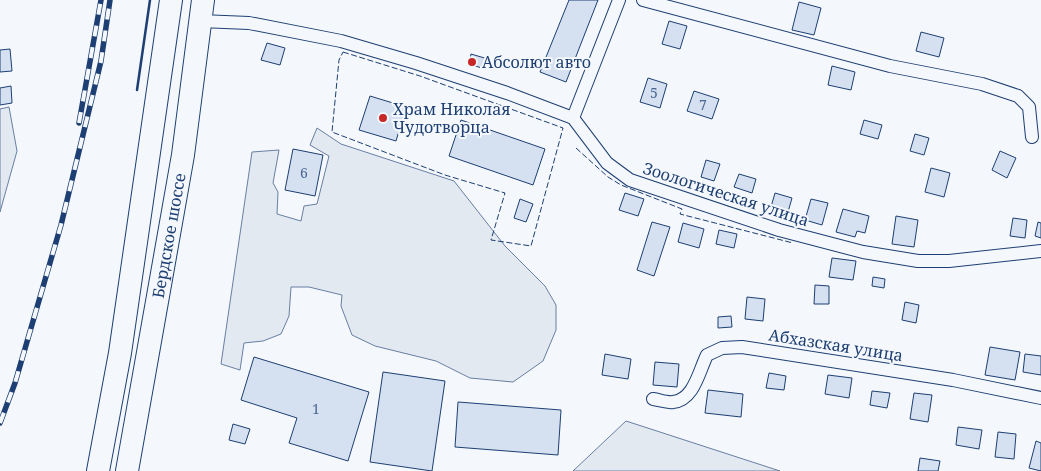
<svg xmlns="http://www.w3.org/2000/svg" width="1041" height="471" font-family="'Noto Serif',serif">
<style>
.green{fill:#e3e9f0;stroke:#687fa3}
.building{fill:#d5e0f0;stroke:#1d3f73}
.lines{fill:none;stroke-linecap:round;stroke-linejoin:round}
.street-casing{stroke:#1d3f73;stroke-width:14}
.highway-casing{stroke:#1d3f73;stroke-width:24}
.street{stroke:#f4f7fb;stroke-width:12}
.highway{stroke:#f4f7fb;stroke-width:22}
.rail-casing{stroke:#1d3f73;stroke-width:5.5}
.rail{stroke:#f4f7fb;stroke-width:4;stroke-dasharray:11;stroke-linecap:butt}
.fence{stroke:#1d3f73;stroke-width:1;stroke-dasharray:6 2.5;stroke-linecap:butt}
.wall{stroke:#1d3f73;stroke-width:2.5}
.poi-dot{fill:#c62828;stroke:#f4f7fb;stroke-width:2}
.labels{text-anchor:middle;stroke-width:4;stroke-linejoin:round;paint-order:stroke}
.number-label{font-size:14px;fill:#4b6792}
.poi-label{font-size:16px;fill:#1d3f73;stroke:#f4f7fb;text-anchor:start}
.street-label{font-size:16px;fill:#1d3f73;stroke:#f4f7fb}
</style>
<rect width="100%" height="100%" fill="#f4f7fb"/>
<g class="green">
<path d="M9,107L17,151L0,212V109Z"/>
<path d="M317,128L341,144L454,181L505,246L545,286L556,305V330L543,361L513,382L470,378L436,361L375,346L352,335L341,306L342,295L309,287H291L289,316L281,334L263,341L244,343L240,370L221,364L252,152L279,150L273,183L278,192L277,214L301,221L304,206L317,204L329,156L310,145Z"/>
<path d="M626,421L780,471H573Z"/>
</g>
<g class="building">
<path d="M569,0H598L566,82L540,72Z"/>
<path d="M799,2L821,8L814,35L792,30Z"/>
<path d="M669,21L687,26L680,49L662,44Z"/>
<path d="M921,32L944,38L939,57L916,51Z"/>
<path d="M267,43L285,48L280,65L261,60Z"/>
<path d="M10,49L12,71L0,72V50Z"/>
<path d="M471,54L488,59L485,69L469,64Z"/>
<path d="M832,66L855,72L851,90L828,85Z"/>
<path d="M648,78L667,84L660,108L640,102Z"/>
<path d="M11,86L12,103L0,105V88Z"/>
<path d="M694,91L719,99L712,119L687,111Z"/>
<path d="M370,96L406,107L396,141L359,130Z"/>
<path d="M461,120L545,149L533,185L449,156Z"/>
<path d="M864,120L882,125L878,139L860,134Z"/>
<path d="M915,134L929,138L924,155L910,151Z"/>
<path d="M293,149L323,155L315,196L285,190Z"/>
<path d="M1000,151L1016,158L1007,178L992,170Z"/>
<path d="M706,160L720,164L714,181L701,177Z"/>
<path d="M931,168L950,173L944,197L925,192Z"/>
<path d="M739,174L756,179L752,193L734,187Z"/>
<path d="M625,193L644,199L638,216L619,210Z"/>
<path d="M775,193L792,198L788,212L771,207Z"/>
<path d="M520,199L533,204L526,222L514,218Z"/>
<path d="M811,199L828,203L822,225L805,220Z"/>
<path d="M843,209L869,216L865,233L857,231L855,237L836,232Z"/>
<path d="M896,216L918,220L914,247L892,244Z"/>
<path d="M1013,218L1027,220L1025,238L1010,236Z"/>
<path d="M652,222L670,227L654,276L637,270Z"/>
<path d="M1038,222L1041,223V238L1035,236Z"/>
<path d="M683,223L704,229L699,248L678,242Z"/>
<path d="M719,230L737,234L734,248L716,244Z"/>
<path d="M832,258L856,261L853,280L829,277Z"/>
<path d="M873,277L885,279L884,288L872,286Z"/>
<path d="M815,285L829,286V304H814Z"/>
<path d="M747,297L765,299L763,321L745,319Z"/>
<path d="M905,302L919,305L916,323L902,320Z"/>
<path d="M731,316L732,327L718,328V317Z"/>
<path d="M990,347L1020,352L1015,380L985,375Z"/>
<path d="M605,354L631,359L628,379L602,375Z"/>
<path d="M1025,354L1041,356V375L1023,372Z"/>
<path d="M254,357L369,392L348,461L289,443L297,418L241,400Z"/>
<path d="M655,362L679,364L677,387L653,385Z"/>
<path d="M383,372L445,381L432,471L370,462Z"/>
<path d="M769,373L786,376L784,390L766,388Z"/>
<path d="M828,375L852,378L849,398L825,394Z"/>
<path d="M708,390L743,394L741,417L705,413Z"/>
<path d="M872,391L890,393L887,408L870,405Z"/>
<path d="M914,393L932,395L928,422L910,419Z"/>
<path d="M458,402L561,410L558,455L455,447Z"/>
<path d="M233,424L250,429L245,444L229,440Z"/>
<path d="M958,427L982,430L979,449L956,445Z"/>
<path d="M998,432L1016,434L1014,459L995,457Z"/>
<path d="M1036,441L1041,443V471L1029,468Z"/>
<path d="M920,458L940,461L938,471H918Z"/>
</g>
<g class="lines">
<g class="street-casing">
<g id="street">
<path d="M643,0L890,66L982,84L1018,96L1029,107L1032,137"/>
<path d="M200,21L249,23L341,41L416,63L507,93L573,118L607,163L630,180L779,230L863,252L918,261H949L1041,251"/>
<path d="M573,118L619,0"/>
<path d="M653,399C660,400 667,403 673,402C694,400 699,371 707,355L722,348L742,347L953,380L1041,398"/>
</g>
</g>
<g class="highway-casing">
<g id="highway">
<path d="M98,471L120,353L171,0"/>
<path id="s1" d="M127,471L183,155L203,0"/>
</g>
</g>
<use href="#street" class="street"/>
<use href="#highway" class="highway"/>
<g class="rail-casing">
<g id="rail">
<path d="M79,123L101,0"/>
<path d="M0,423L15,383L61,225L101,61L110,0"/>
</g>
</g>
<use href="#rail" class="rail"/>
<g class="fence">
<path d="M343,52L420,76L563,128L531,246L491,240L505,193L445,175L332,132L339,60Z"/>
<path d="M576,148L608,177L621,185L682,209L680,214L793,243"/>
</g>
<path class="wall" d="M137,90L150,0"/>
</g>
<g class="poi-dot">
<circle cx="472" cy="62" r="5"/>
<circle cx="383" cy="118" r="5"/>
</g>
<g class="labels">
<g class="number-label">
<text x="654" y="98">5</text>
<text x="703" y="110">7</text>
<text x="304" y="178">6</text>
<text x="316" y="414">1</text>
</g>
<g class="poi-label">
<text x="482" y="68">Абсолют авто</text>
<text x="393" y="115">Храм Николая<tspan x="393" dy="18">Чудотворца</tspan></text>
</g>
<g class="street-label">
<text transform="translate(726 194) rotate(18)" y="6">Зоологическая улица</text>
<text dy="6" stroke="none"><textPath href="#s1" startOffset="239">Бердское шоссе</textPath></text>
<text transform="translate(836 345) rotate(9)" y="6">Абхазская улица</text>
</g>
</g>
</svg>
